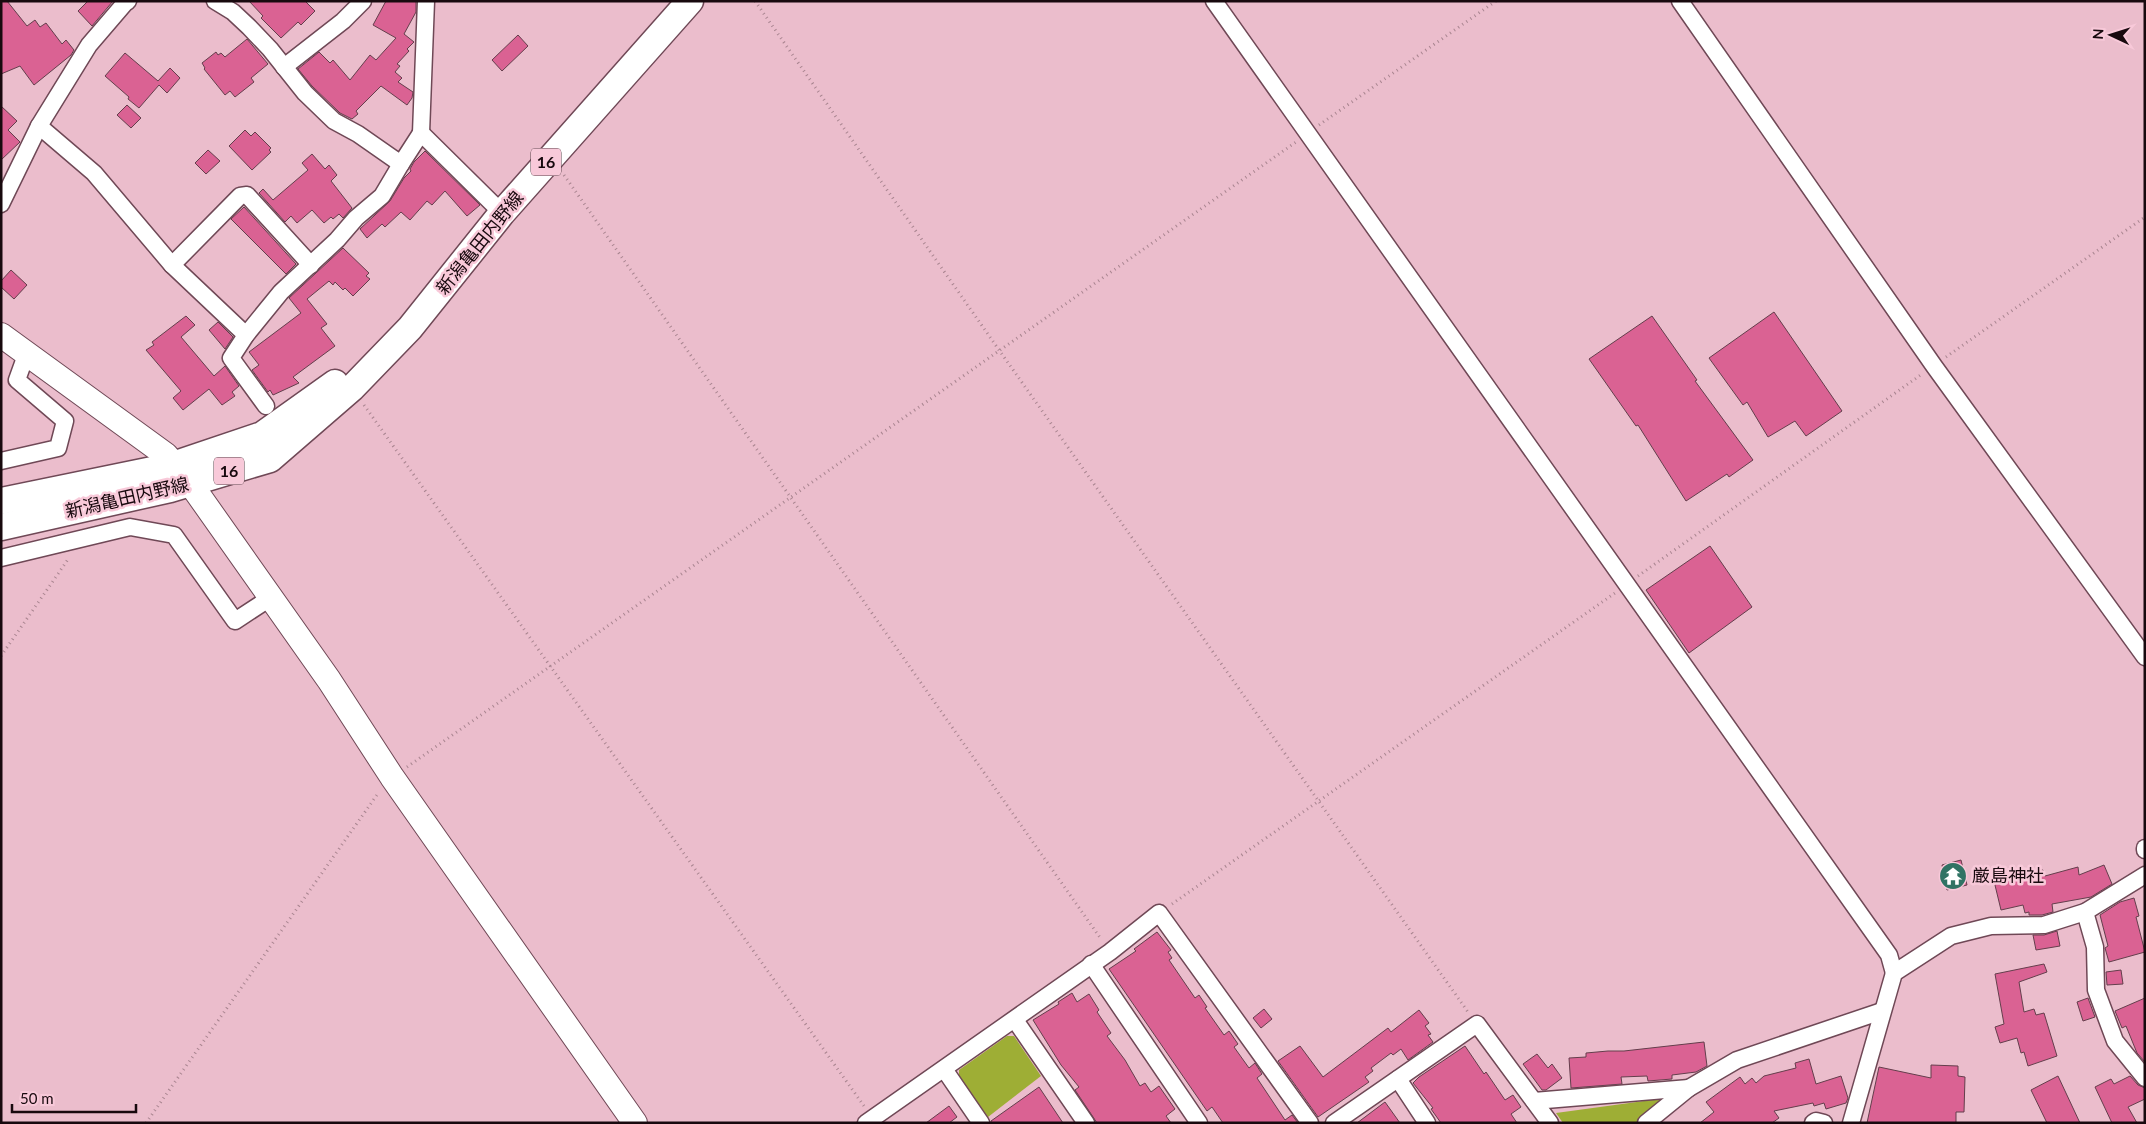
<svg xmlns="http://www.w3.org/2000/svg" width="2146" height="1124" font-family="Lato,'Noto Sans JP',sans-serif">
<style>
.green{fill:#9eae35}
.building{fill:#da6293;stroke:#643e4c}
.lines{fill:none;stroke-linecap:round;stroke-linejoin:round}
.street-casing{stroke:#6f4856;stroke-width:19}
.secondary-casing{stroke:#6f4856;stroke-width:26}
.primary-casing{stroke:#6f4856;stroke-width:29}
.path{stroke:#a98590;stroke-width:3;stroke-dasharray:1 4;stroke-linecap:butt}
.street{stroke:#fff;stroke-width:16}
.secondary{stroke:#fff;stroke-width:24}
.primary{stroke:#fff;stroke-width:26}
.labels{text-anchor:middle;stroke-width:5;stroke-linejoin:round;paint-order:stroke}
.shield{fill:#f8c9d9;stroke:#5b434b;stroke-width:1}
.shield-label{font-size:16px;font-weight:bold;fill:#18090e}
.street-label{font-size:18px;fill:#18090e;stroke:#f8c9d9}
.poi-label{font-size:18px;fill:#18090e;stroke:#f8c9d9;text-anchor:start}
</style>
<rect width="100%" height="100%" fill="#ebbdcc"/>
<g class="green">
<path d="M1007,1036H1014L1041,1076L988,1117L959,1077V1070Z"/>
<path d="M1666,1098L1636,1123H1563L1556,1113Z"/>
</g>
<g class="building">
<path d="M1,1H7L27,26L35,20L40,27L46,23L62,44L66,40L74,50L71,55L34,85L20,66L1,74Z"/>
<path d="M88,1H113L92,26L78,11Z"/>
<path d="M249,1H305L315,11L301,25L298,22L281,38L261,18L263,16Z"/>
<path d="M386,1H416V12L404,34L414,42L407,49L409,51L397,64L400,66L395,72L402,78L398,82L413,92L412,98L407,105L381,86L356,111L358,114L352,119L340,113L312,86L298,69L319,52L330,63L333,60L350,80L370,55L376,60L396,38L373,25Z"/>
<path d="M518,35L528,46L502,71L492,60Z"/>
<path d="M247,39L268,64L251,78L254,82L235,97L230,91L225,95L204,69L205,68L202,63L216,52L218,55L221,53L225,57Z"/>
<path d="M125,53L158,81L170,68L180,78L167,93L159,85L139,108L128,99L129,97L105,76Z"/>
<path d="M127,105L141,118L131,128L117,115Z"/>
<path d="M1,106L17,121L8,130L20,142L1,160Z"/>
<path d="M245,130L251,136L255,132L271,148L269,150L271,152L252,170L229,146Z"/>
<path d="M208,150L220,161L206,174L195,163Z"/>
<path d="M425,151L480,205L467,216L445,191L432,205L427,201L410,220L401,212L385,227L382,224L367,238L360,229L390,201L404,178L411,171L410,169L414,162Z"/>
<path d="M312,154L325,169L329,165L337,175L331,181L352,208L343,218L339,214L333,219L331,217L324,223L312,210L297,223L291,216L285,222L259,193L263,189L273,200L308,170L302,163Z"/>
<path d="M244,207L296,264L286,274L231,219Z"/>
<path d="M343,248L369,273L366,276L370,279L353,296L345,288L343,290L335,282L333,285L329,281L307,299L327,324L321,328L335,346L293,377L299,383L273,395L270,390L268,392L252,370L259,365L249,352L301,313L289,298Z"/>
<path d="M11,270L27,285L14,299L1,287V281Z"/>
<path d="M1774,312L1842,411L1806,436L1795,421L1768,437L1747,402L1743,405L1709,358Z"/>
<path d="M186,316L195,325L181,337L214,376L225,366L239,386L232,392L235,396L222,405L209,389L183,410L173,398L181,391L146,350L154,345L152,342Z"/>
<path d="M1652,316L1697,380L1695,381L1753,460L1729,477L1727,474L1686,501L1638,425L1636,426L1589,359Z"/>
<path d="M218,322L233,337L225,349L209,330Z"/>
<path d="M1710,546L1752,607L1689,653L1646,590Z"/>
<path d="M1961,860L1967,885L1947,890L1942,865Z"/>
<path d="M2104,865L2112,884L2091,897L2052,904L2053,912L2042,915H2029V912L2025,913L2023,905L2001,910L1994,881L2043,870L2045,876L2078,867L2079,875Z"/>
<path d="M2134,898L2139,916L2136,917L2145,952L2109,962L2105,948L2108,946L2100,915L2120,902Z"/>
<path d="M2057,931L2060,946L2036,950L2033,935H2044Z"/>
<path d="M1157,932L1171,950L1168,952L1172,958L1169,960L1195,998L1199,995L1207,1007L1205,1008L1224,1035L1229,1031L1238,1044L1234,1047L1249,1068L1255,1063L1262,1074L1257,1078L1285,1120L1292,1115L1298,1123H1223L1212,1107L1207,1111L1109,969L1136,951L1134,949Z"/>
<path d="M2044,964L2047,972L2019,982L2024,1012L2034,1009L2036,1015L2044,1013L2057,1056L2028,1066L2024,1052L2021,1053L2017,1038L2000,1043L1995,1027L2004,1024L1995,974Z"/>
<path d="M2121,970L2123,984L2107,985L2106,972Z"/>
<path d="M1072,993L1077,1002L1089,994L1099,1010L1097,1012L1111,1033L1107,1036L1125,1060L1140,1086L1145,1083L1151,1092L1159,1086L1175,1109L1166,1116L1171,1123H1097L1075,1090L1079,1087L1061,1065L1033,1020L1059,1004L1058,1002Z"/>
<path d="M2088,998L2095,1017L2083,1021L2077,1002Z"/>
<path d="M2145,998V1062L2137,1053L2126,1026L2122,1028L2115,1011Z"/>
<path d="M1264,1009L1272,1019L1261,1028L1253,1018Z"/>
<path d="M1419,1010L1429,1023L1425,1026L1431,1034L1428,1035L1433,1042L1408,1060L1401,1049L1393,1055L1391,1053L1371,1068L1373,1071L1365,1077L1369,1082L1318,1117L1278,1061L1300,1046L1323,1077L1388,1028L1391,1032Z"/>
<path d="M1704,1042L1707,1066L1696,1072L1672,1075V1079L1648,1081L1647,1076L1621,1077L1622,1084L1571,1088L1569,1058L1586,1057V1053L1608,1051H1624Z"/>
<path d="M1465,1046L1484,1074L1486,1072L1505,1100L1513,1095L1521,1107L1511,1114L1517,1123H1441L1431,1109L1433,1108L1413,1083L1419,1077Z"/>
<path d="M1537,1054L1548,1068L1552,1064L1562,1078L1546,1090H1542L1523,1064Z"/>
<path d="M1809,1059L1816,1084L1841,1076L1848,1098L1846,1103L1826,1109L1824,1103L1814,1106L1813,1103L1774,1111L1779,1118L1772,1123H1700L1714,1112L1706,1102L1740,1077L1745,1084L1752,1078L1756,1083L1764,1076L1796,1068L1795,1063Z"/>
<path d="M1931,1065L1958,1066V1076L1965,1077L1964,1112H1956V1123H1867L1879,1067L1931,1078Z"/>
<path d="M2058,1076L2080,1123H2047L2031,1090Z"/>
<path d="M2130,1076L2138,1085L2145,1088V1099L2128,1107L2137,1123H2112L2095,1087L2111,1079L2114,1084Z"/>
<path d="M1039,1087L1063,1123H991V1121Z"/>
<path d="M1385,1102L1400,1123H1357Z"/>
<path d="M949,1106L957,1117L949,1123H926Z"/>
</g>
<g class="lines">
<g class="street-casing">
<g id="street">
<path d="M215,1L233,12L249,27L270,49L305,93L334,121L358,134L401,164L421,133L502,213"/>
<path d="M1214,1L1889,955L1894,973"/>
<path d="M1680,1L1934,366L2145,657"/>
<path d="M284,67L343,21L363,1"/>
<path d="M39,126L94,173L172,265L246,335"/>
<path d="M421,133L426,1"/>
<path d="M1,204L39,126L89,45L125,3L128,1"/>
<path d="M172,265L240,196L247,195L311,265"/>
<path d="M266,406L231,358L246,335L281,292L337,240L356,218L382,196L401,164"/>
<path d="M1,461L58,448L65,421L17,380L26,355"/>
<path d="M1,558L130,527L174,535L235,621L270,598"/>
<path d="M2145,848V850"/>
<path d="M2085,912L2095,947L2096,990L2115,1041L2145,1078"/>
<path d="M1091,964L1199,1123"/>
<path d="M1015,1020L1086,1123"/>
<path d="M944,1069L981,1123"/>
<path d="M1398,1079L1427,1123"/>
<path d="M1534,1101L1689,1088"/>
<path d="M866,1123L1110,952L1159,913L1310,1123"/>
<path d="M1334,1123L1477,1024L1550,1123"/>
<path d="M1646,1123L1689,1088L1737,1060L1882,1011"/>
<path d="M1813,1123L1816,1121L1824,1123"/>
<path d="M1851,1123L1894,973L1951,936L1991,926L2044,925L2085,912L2145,875"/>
</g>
</g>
<g class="secondary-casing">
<path id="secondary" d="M1,335L166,455L190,483L329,680L392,777L635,1123"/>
</g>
<g class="primary-casing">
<g id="primary">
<path d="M1,501L167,467L262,435L335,383"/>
<path d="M1,527L170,489L270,459L352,388L410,328L502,213L690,1"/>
</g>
</g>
<g class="path">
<path d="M755,1L999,350L1468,1012"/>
<path d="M1319,125L1496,1"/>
<path d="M564,175L1101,939"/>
<path d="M1946,357L2145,217"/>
<path d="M364,405L864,1106"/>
<path d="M1638,576L1922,374"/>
<path d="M1,656L69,558"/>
<path d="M407,767L1296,142"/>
<path d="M1172,904L1615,593"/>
<path d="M146,1123L379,792"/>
</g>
<use href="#street" class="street"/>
<use href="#secondary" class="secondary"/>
<use href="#primary" class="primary"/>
</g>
<defs>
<g id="temple-disc" transform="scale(1.4375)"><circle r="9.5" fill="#307364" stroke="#f8c9d9"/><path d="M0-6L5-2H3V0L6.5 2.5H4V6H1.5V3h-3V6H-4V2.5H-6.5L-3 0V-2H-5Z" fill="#fff"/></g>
</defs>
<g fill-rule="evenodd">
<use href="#temple-disc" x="1953" y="876"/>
</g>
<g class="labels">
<g class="shield">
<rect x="531" y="148.5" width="30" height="27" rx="4"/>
<rect x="214" y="457.5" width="30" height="27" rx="4"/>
</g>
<g class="shield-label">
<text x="546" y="168">16</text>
<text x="229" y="477">16</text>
</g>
<g class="street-label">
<text transform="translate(480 243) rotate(-51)" y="6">新潟亀田内野線</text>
<text transform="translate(127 498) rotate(-13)" y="6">新潟亀田内野線</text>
</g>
<g class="poi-label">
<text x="1972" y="882">厳島神社</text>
</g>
</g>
<rect width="2146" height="1124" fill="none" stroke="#18090e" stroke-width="5"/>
<g transform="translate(2111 35) rotate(274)" stroke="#f8c9d9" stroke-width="4" paint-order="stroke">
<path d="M0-4L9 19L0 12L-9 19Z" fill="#18090e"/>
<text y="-8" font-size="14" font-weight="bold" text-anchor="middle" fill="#18090e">N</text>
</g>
<path d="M12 1104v8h124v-8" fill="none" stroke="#18090e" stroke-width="2.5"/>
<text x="20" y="1104" font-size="15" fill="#18090e" stroke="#f8c9d9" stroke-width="4" paint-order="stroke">50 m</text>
</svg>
